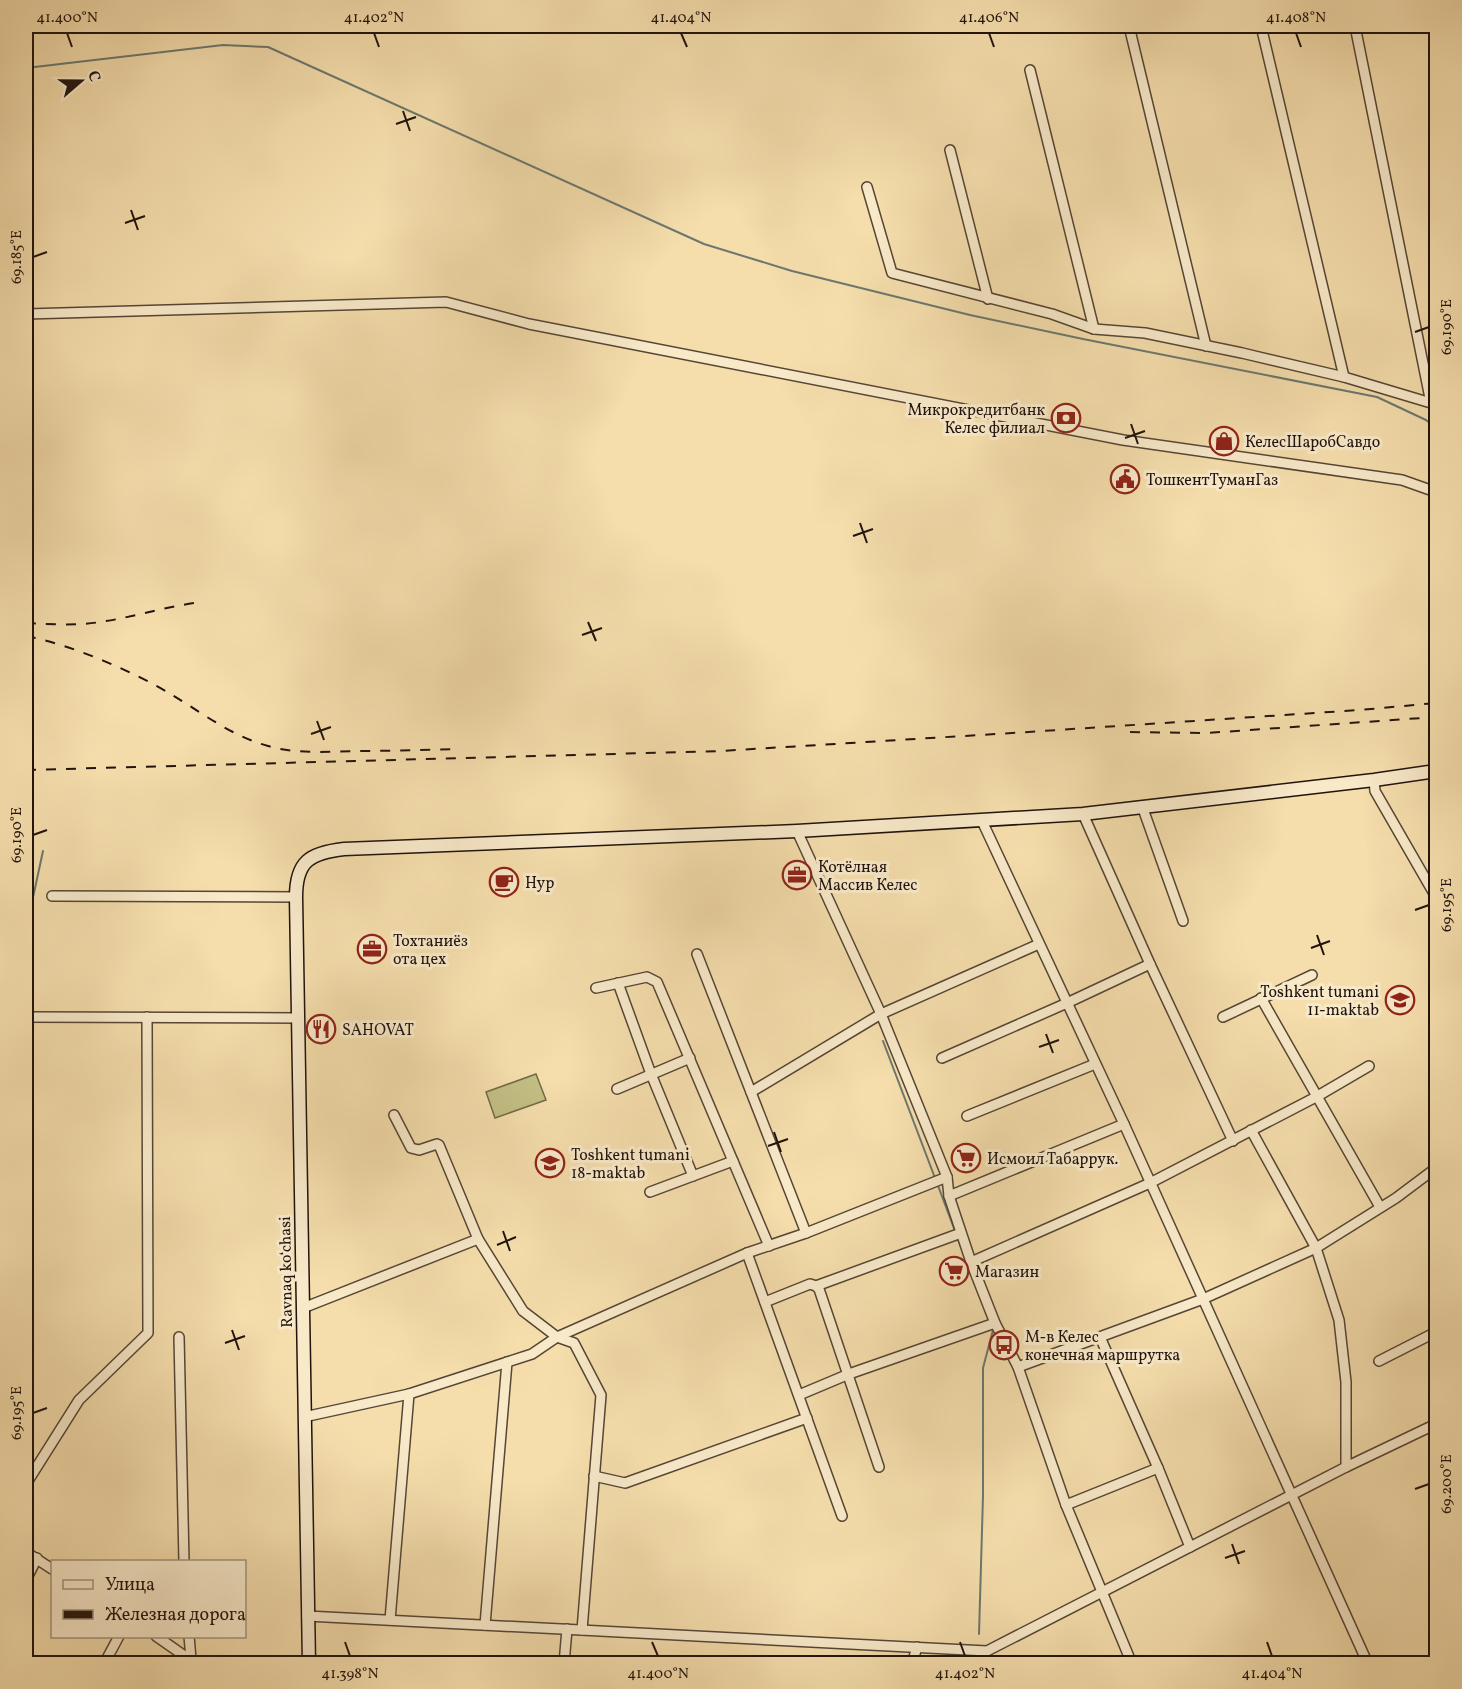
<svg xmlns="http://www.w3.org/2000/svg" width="1462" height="1689" font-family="Vollkorn,serif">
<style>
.green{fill:#c3bf84;stroke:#726948;stroke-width:1.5}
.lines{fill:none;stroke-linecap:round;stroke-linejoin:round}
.stream{stroke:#6b786f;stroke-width:2}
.street-casing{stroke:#554635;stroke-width:12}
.secondary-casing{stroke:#20130d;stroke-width:15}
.street{stroke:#f8e9c9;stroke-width:9}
.secondary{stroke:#f8e9c9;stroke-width:12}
.rail{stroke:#20130d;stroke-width:2;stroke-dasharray:10 10;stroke-linecap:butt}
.ticks{fill:none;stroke:#20130d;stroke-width:2}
.labels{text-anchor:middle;stroke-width:6;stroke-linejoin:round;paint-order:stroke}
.poi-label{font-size:16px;fill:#20130d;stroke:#f8e9c9;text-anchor:start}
.street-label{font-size:16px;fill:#20130d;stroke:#f8e9c9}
.neatline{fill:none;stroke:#20130d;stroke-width:2}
.ticks-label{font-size:15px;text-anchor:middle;fill:#20130d}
</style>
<rect width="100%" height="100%" fill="#f5ddac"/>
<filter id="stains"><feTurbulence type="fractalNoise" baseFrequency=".00333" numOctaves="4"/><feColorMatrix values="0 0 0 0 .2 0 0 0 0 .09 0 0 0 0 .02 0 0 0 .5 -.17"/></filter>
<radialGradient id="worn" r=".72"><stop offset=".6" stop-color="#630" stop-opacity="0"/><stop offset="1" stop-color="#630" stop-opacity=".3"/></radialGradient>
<path class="green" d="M536,1074L546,1100L495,1118L486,1092Z"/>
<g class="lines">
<g class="stream">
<path d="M26,68L223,45L268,47L704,244L792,271L970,315L1083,339L1377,397L1426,420L1436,428"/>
<path d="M26,921L29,916L43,851"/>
<path d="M883,1041L935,1178"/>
<path d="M937,1183L955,1231"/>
<path d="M957,1237L964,1254"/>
<path d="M981,1299L989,1321"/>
<path d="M979,1634L983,1496V1368L993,1330L991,1327"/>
</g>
<g class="street-casing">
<g id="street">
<path d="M1129,26L1206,346"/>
<path d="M1261,26L1344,377"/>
<path d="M1355,26L1431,403"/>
<path d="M1030,70L1094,329"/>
<path d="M950,150L988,299"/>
<path d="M867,187L892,273L1052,314L1094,329L1145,333L1242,353L1344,377L1431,403L1436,408"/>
<path d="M26,314L446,302L529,324L1123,440L1402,480L1436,492"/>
<path d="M1374,780L1375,791L1436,897"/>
<path d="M1142,806L1183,921"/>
<path d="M1083,814L1150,964L1233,1141"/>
<path d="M982,821L1124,1124L1368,1664"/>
<path d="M797,831L881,1014L947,1177L949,1196L971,1262L995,1323L1018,1367L1066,1505L1132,1664"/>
<path d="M52,896L296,897"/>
<path d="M697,954L806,1233"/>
<path d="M618,983L651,1074L693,1176"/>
<path d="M596,988L647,977L657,982L769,1246"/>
<path d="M1261,998L1380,1207"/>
<path d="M26,1017L298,1018"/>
<path d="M1223,1017L1312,975"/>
<path d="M942,1058L1067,1003L1150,964"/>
<path d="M617,1089L690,1058"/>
<path d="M751,1092L881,1014L1039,944"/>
<path d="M394,1115L411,1148L419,1150L437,1144L439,1145L478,1239L523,1311L557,1337L574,1343L601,1395L582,1630"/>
<path d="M967,1116L1095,1064"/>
<path d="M1251,1130L1316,1248L1339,1320L1346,1382V1467"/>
<path d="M650,1192L733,1161"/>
<path d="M949,1196L1124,1124"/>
<path d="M747,1253L842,1516"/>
<path d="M971,1262L1150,1183L1316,1097L1369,1066"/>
<path d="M816,1286L961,1233"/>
<path d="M765,1302L810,1284L816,1286L819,1289L879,1467"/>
<path d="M303,1308L478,1239"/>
<path d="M179,1337L184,1562"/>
<path d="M1100,1337L1158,1468L1190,1547"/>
<path d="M26,1347L27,1480"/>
<path d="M1379,1361L1436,1332"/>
<path d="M1018,1367L1203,1299L1316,1248L1396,1198L1436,1168"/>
<path d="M799,1395L849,1374L995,1323"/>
<path d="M304,1417L409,1394L532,1354L557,1337L747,1253L806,1233L947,1177"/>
<path d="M594,1476L625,1483L807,1418"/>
<path d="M26,1484L79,1400L148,1333L147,1017"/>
<path d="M1066,1505L1158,1468"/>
<path d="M26,1552L52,1569"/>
<path d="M26,1580L37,1558"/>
<path d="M307,1616L987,1651L1346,1467L1436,1424"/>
<path d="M390,1620L409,1394"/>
<path d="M485,1625L507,1362"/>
<path d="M156,1636L196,1664"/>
<path d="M189,1636L191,1659"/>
<path d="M104,1664L119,1636"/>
<path d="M564,1664L567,1629"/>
<path d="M912,1664L917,1647"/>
</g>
</g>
<g class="secondary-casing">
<path id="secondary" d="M309,1664L296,897C296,861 310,853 344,849L797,831L1083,814L1374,780L1436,771"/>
</g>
<use href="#street" class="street"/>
<use href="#secondary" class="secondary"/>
<g class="rail">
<path d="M26,623C50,624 76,626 100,622C135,617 167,606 202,602"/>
<path d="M26,636C69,644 130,670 169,693C201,712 231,736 268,746C296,754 326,752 354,751C389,751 424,750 459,749"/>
<path d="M1130,732L1207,733L1436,717"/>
<path d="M26,770L721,751L1012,733L1360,710L1436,703"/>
</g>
</g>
<path class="ticks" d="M67,33L72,47M374,33L379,47M681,33L687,47M989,33L994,47M1296,33L1301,47M403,111L410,131M396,124L416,117M131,210L138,230M125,223L145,216M33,257L47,252M1415,332L1429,327M1131,424L1138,444M1125,438L1145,431M860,523L867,543M853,536L873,529M588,622L596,641M582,635L602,628M317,721L324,740M311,734L331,727M33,835L47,830M1415,910L1429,905M1317,935L1324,955M1311,948L1330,941M1046,1034L1053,1053M1039,1047L1059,1040M774,1132L781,1152M768,1146L788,1139M503,1231L510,1251M497,1245L516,1237M232,1330L239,1350M225,1343L245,1336M33,1413L47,1408M1415,1489L1429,1484M1232,1544L1239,1564M1225,1558L1245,1551M345,1642L350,1656M652,1642L658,1656M960,1642L965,1656M1267,1642L1272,1656"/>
<defs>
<g id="bank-ring" transform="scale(1.5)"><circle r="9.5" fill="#f8e9c9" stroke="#8f2418" stroke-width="1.5"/><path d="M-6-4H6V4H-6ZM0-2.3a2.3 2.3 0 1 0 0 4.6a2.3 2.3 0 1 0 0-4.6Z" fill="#8f2418"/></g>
<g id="shop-ring" transform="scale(1.5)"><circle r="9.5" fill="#f8e9c9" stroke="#8f2418" stroke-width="1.5"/><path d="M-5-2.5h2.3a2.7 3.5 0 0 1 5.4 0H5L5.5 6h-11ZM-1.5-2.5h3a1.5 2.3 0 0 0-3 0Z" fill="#8f2418"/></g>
<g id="civic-ring" transform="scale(1.5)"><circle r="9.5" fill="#f8e9c9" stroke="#8f2418" stroke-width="1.5"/><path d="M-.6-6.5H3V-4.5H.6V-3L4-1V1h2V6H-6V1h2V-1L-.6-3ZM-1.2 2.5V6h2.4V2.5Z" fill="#8f2418"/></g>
<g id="office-ring" transform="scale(1.5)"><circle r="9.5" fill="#f8e9c9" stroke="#8f2418" stroke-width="1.5"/><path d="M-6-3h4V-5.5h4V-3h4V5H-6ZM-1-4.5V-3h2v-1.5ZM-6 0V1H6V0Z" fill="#8f2418"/></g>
<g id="cafe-ring" transform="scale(1.5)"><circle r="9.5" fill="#f8e9c9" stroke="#8f2418" stroke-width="1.5"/><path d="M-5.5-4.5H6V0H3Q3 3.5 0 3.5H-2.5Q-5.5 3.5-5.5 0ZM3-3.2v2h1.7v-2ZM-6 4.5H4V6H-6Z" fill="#8f2418"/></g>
<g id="school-ring" transform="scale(1.5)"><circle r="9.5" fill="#f8e9c9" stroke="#8f2418" stroke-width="1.5"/><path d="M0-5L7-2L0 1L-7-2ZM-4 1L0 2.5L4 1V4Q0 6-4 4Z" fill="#8f2418"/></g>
<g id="restaurant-ring" transform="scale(1.5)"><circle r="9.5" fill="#f8e9c9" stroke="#8f2418" stroke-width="1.5"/><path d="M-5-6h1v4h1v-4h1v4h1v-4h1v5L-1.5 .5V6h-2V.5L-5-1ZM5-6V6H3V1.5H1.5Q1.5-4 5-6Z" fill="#8f2418"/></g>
<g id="supermarket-ring" transform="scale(1.5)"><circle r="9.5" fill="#f8e9c9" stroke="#8f2418" stroke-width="1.5"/><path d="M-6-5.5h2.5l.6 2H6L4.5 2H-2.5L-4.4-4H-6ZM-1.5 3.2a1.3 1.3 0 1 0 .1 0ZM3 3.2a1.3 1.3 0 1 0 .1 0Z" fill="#8f2418"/></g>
<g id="bus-ring" transform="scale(1.5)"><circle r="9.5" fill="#f8e9c9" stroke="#8f2418" stroke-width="1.5"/><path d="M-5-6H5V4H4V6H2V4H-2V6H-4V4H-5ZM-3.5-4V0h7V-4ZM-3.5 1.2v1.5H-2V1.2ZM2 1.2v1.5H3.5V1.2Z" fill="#8f2418"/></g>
</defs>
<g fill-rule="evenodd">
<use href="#bank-ring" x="1066" y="418"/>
<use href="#shop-ring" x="1224" y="441"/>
<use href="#civic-ring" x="1125" y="479"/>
<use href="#office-ring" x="797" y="875"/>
<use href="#cafe-ring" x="504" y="882"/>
<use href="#office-ring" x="372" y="949"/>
<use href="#school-ring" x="1400" y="1000"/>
<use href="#restaurant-ring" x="321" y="1029"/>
<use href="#supermarket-ring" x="966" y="1158"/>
<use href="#school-ring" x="550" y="1163"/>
<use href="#supermarket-ring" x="954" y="1271"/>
<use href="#bus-ring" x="1004" y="1345"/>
</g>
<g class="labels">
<g class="poi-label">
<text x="1045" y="415" text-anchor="end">Микрокредитбанк<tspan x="1045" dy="18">Келес филиал</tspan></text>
<text x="1245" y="447">КелесШаробСавдо</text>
<text x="1146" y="485">ТошкентТуманГаз</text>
<text x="818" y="872">Котёлная<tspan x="818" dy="18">Массив Келес</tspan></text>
<text x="525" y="888">Нур</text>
<text x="393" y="946">Тохтаниёз<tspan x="393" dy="18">ота цех</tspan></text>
<text x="1379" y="997" text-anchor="end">Toshkent tumani<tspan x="1379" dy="18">11-maktab</tspan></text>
<text x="342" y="1035">SAHOVAT</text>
<text x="571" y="1160">Toshkent tumani<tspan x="571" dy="18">18-maktab</tspan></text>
<text x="987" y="1164">Исмоил Табаррук.</text>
<text x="975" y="1277">Магазин</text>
<text x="1025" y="1342">М-в Келес<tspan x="1025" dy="18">конечная маршрутка</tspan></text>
</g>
<g class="street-label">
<text transform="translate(285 1272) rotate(-91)" y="6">Ravnaq ko‘chasi</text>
</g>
</g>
<rect width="1462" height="1689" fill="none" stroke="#f5ddac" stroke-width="66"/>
<rect x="51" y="1560" width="195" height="78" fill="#f8e9c9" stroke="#a2937e" stroke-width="1.5"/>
<rect x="63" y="1580" width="30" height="9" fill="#f8e9c9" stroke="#a2937e" stroke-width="1.5"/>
<text x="105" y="1590" font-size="18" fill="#20130d">Улица</text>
<rect x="63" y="1610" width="30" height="9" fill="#20130d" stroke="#a2937e" stroke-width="1.5"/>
<text x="105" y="1620" font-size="18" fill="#20130d">Железная дорога</text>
<g transform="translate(81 81) rotate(70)" stroke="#f8e9c9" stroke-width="4.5" paint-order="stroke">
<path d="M0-4.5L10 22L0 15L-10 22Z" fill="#20130d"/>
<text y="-9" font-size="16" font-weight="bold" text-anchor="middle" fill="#20130d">С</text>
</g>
<rect x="33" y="33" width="1396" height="1623" class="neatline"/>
<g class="ticks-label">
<text x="67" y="22">41.400°N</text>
<text x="374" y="22">41.402°N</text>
<text x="681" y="22">41.404°N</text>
<text x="989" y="22">41.406°N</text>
<text x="1296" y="22">41.408°N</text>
<text transform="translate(16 257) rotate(-90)" y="5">69.185°E</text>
<text transform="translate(1446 327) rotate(-90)" y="5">69.190°E</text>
<text transform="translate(16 835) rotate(-90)" y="5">69.190°E</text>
<text transform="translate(1446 905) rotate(-90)" y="5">69.195°E</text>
<text transform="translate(16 1413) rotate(-90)" y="5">69.195°E</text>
<text transform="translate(1446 1484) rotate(-90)" y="5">69.200°E</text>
<text x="350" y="1678">41.398°N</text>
<text x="658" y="1678">41.400°N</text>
<text x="965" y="1678">41.402°N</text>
<text x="1272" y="1678">41.404°N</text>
</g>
<rect width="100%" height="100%" filter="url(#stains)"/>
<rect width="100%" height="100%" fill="url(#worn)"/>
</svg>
